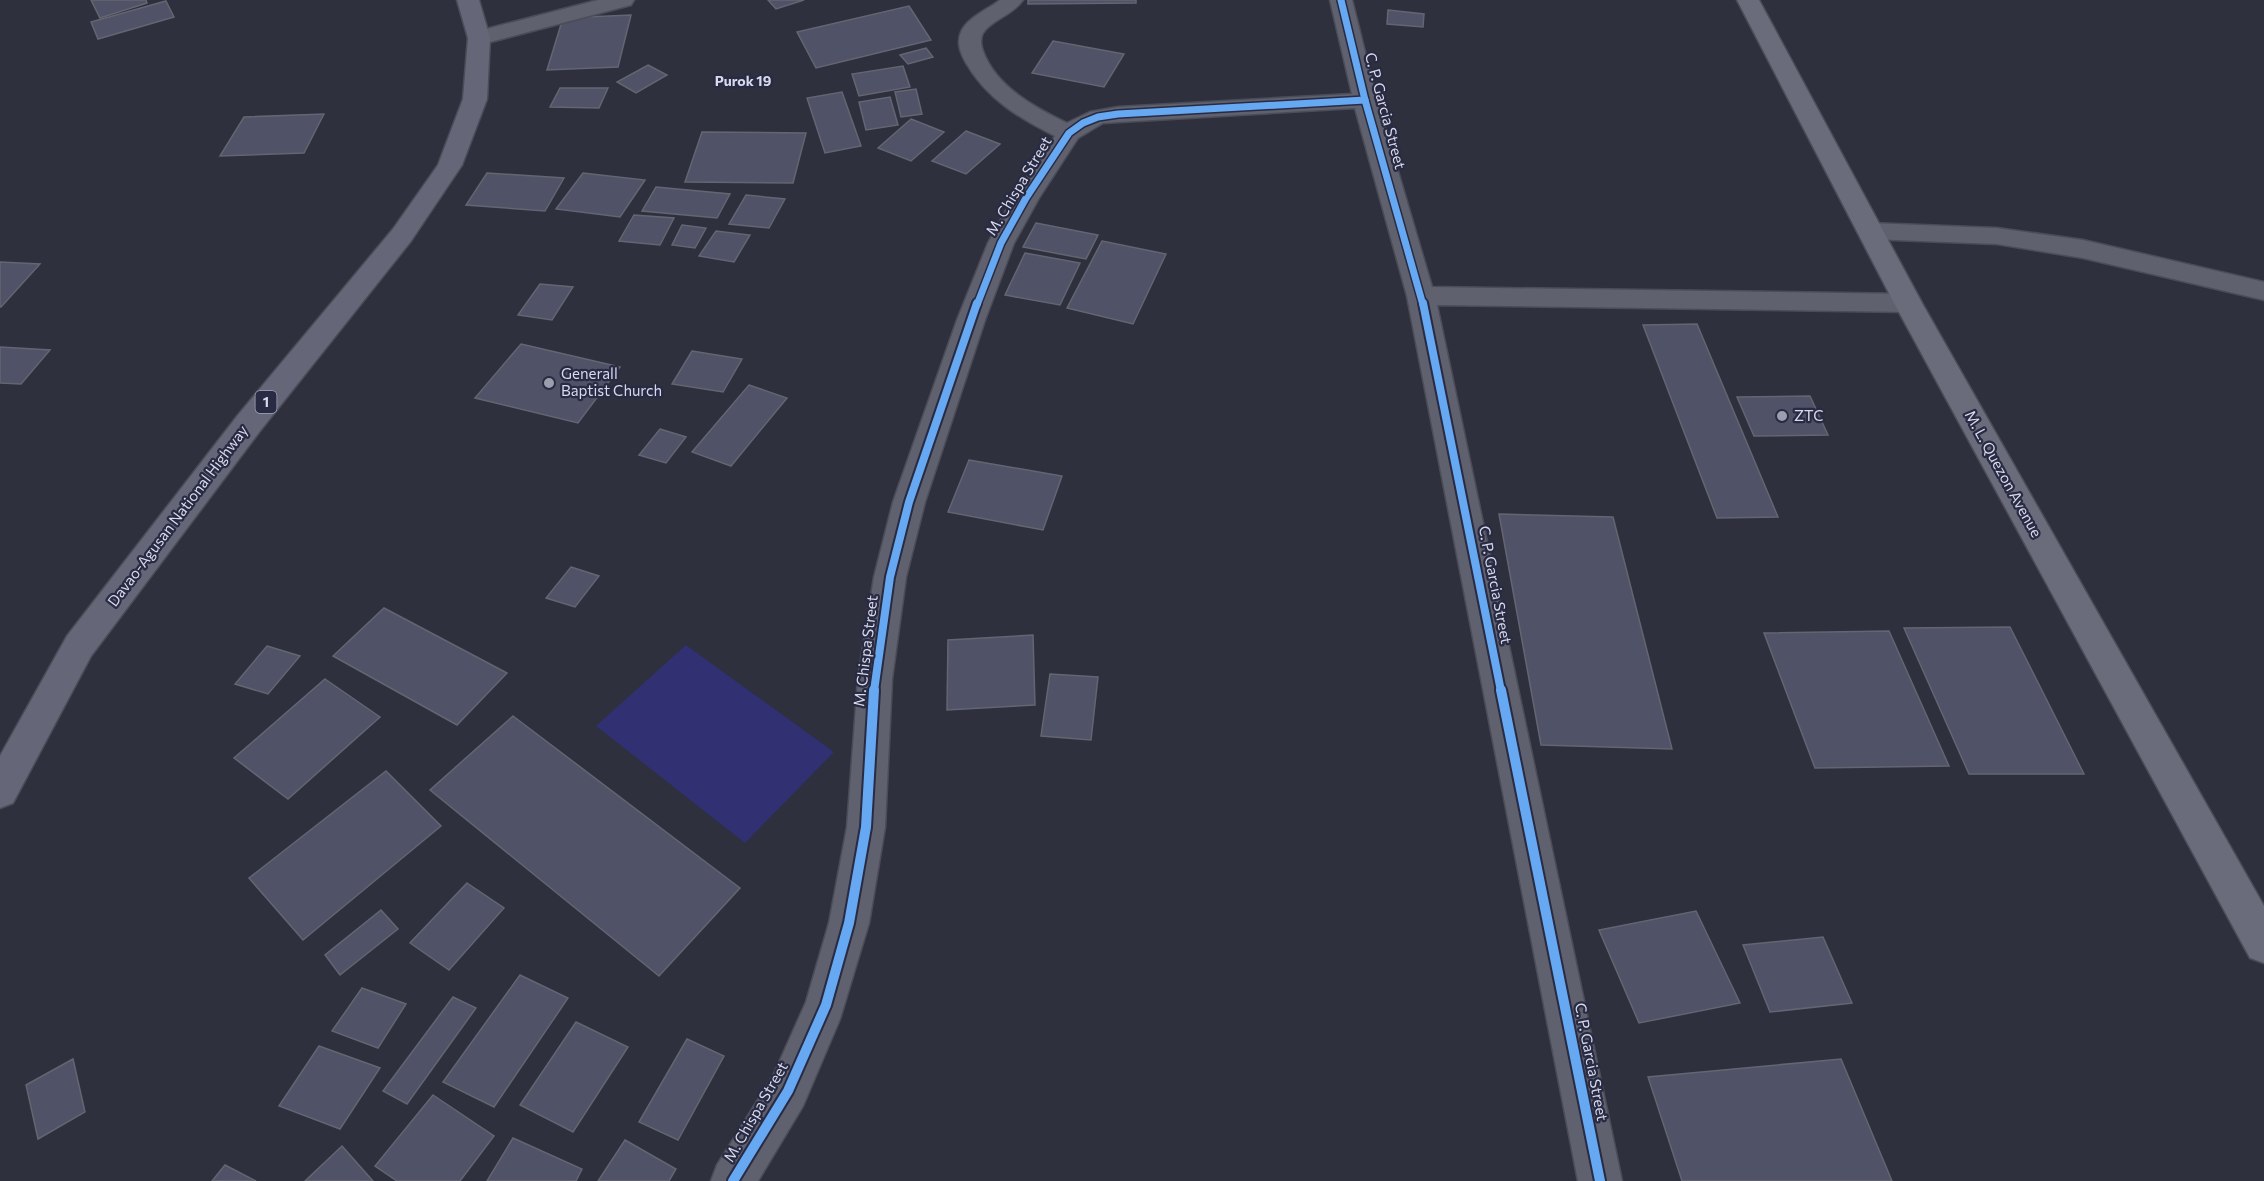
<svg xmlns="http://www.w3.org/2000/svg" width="2264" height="1181" font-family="Commissioner,sans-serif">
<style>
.green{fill:#303072}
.building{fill:#505267;stroke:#646571;stroke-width:1.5}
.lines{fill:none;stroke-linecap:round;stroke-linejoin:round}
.minor-casing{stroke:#4b4c57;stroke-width:3}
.major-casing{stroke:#4b4c57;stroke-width:3}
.highway-casing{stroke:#4b4c57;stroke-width:3}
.minor{fill:#5f616e;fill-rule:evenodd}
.major{fill:#6a6c7c;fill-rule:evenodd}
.highway{fill:#656779;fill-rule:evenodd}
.cycleway-far2-casing{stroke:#282b43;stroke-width:10}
.cycleway-far1-casing{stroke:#282b43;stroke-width:12}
.cycleway-casing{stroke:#282b43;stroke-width:14}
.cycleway-far2{stroke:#66a8f1;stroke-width:7}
.cycleway-far1{stroke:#66a8f1;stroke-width:8}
.cycleway{stroke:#66a8f1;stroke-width:10}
.poi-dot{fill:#9c9ead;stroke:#282b43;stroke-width:2}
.labels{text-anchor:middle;stroke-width:4.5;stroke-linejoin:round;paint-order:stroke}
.far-neighbourhood-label{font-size:14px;font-weight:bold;fill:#d7daea;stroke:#282b43}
.shield{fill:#282b43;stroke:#a2a6b8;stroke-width:1.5}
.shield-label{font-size:14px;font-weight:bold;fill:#d7daea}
.street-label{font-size:15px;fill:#d7daea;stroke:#282b43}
.poi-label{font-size:15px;fill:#d7daea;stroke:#282b43;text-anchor:start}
</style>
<rect width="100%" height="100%" fill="#2e303d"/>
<path class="green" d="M686,645L834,752L745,843L596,726Z"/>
<g class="building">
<path d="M91,0H146L147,3L100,18Z"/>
<path d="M768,0H804L776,9Z"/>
<path d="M1028,0H1136V3L1028,4Z"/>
<path d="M166,1L174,17L98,39L91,22Z"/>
<path d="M909,6L931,40L816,68L797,32Z"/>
<path d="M1388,10L1424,14L1423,27L1387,24Z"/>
<path d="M631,15L618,67L547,70L563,18Z"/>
<path d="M1053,41L1124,54L1104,87L1032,73Z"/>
<path d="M926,48L933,57L908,64L900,55Z"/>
<path d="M648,65L667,75L636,93L617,82Z"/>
<path d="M903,66L910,87L859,96L852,74Z"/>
<path d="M560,88H608L599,108L550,107Z"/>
<path d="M916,89L922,114L901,117L895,92Z"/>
<path d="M842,92L861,146L825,153L807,98Z"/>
<path d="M890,97L898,125L866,130L859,102Z"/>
<path d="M324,114L304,153L220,156L244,117Z"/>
<path d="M911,119L944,132L911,161L878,148Z"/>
<path d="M966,131L1000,144L966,174L932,161Z"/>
<path d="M702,132L806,133L793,183L685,182Z"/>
<path d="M487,173L564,178L545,211L466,205Z"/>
<path d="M583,173L645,180L620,217L556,209Z"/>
<path d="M656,187L730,194L717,218L642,211Z"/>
<path d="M746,195L785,199L769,228L729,224Z"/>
<path d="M634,215L674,218L660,245L619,241Z"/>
<path d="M1036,223L1098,235L1086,259L1023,247Z"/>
<path d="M682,225L706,228L695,248L672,245Z"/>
<path d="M716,231L750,235L734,262L699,256Z"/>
<path d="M1102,241L1166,254L1133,324L1067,308Z"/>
<path d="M1025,253L1080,263L1060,305L1005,295Z"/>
<path d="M0,262L40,264L1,307H0Z"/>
<path d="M540,284L573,287L552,320L518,315Z"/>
<path d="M1697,324L1778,517L1717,518L1643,325Z"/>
<path d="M521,344L620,367L578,423L475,398Z"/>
<path d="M0,347L50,350L21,384L0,383Z"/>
<path d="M692,351L742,359L723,392L672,384Z"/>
<path d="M749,385L787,398L731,466L692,452Z"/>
<path d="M1810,396L1828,435L1754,436L1737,397Z"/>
<path d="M660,429L686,437L666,463L639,455Z"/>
<path d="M969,460L1062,476L1043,530L948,512Z"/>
<path d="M1499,514L1613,517L1672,749L1541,745Z"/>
<path d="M571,567L599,576L575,607L546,598Z"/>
<path d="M384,608L507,673L457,725L333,656Z"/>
<path d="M2010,627L2084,774H1969L1904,628Z"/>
<path d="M1889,631L1949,766L1815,768L1764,633Z"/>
<path d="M1033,635L1035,705L947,710L948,640Z"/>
<path d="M267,646L300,656L268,694L235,684Z"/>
<path d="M1050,674L1098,677L1091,740L1041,736Z"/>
<path d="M325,679L380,717L288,799L234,758Z"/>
<path d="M513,716L740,888L659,976L430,790Z"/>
<path d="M386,771L441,826L303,940L249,878Z"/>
<path d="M467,883L504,908L449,970L410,943Z"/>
<path d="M381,910L398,929L340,975L325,955Z"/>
<path d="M1696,911L1740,1003L1639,1023L1599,930Z"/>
<path d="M1823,937L1852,1003L1770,1012L1743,945Z"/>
<path d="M520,975L568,998L494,1107L443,1082Z"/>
<path d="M362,988L406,1004L378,1048L332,1031Z"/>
<path d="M453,997L476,1008L407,1104L383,1091Z"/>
<path d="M576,1022L628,1047L573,1132L520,1105Z"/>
<path d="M687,1039L724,1056L678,1140L639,1122Z"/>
<path d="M319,1046L380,1068L340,1129L279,1106Z"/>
<path d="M73,1059L85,1112L38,1139L26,1085Z"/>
<path d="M1841,1059L1892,1181H1682L1648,1077Z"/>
<path d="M433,1095L494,1136L460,1181H397L375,1166Z"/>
<path d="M513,1138L582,1169L576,1181H487Z"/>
<path d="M625,1140L676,1169L669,1181H598Z"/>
<path d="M342,1146L373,1181H305Z"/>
<path d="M225,1165L256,1181H212Z"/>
</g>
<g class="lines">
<g class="minor-casing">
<g id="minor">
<path d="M598,0H634L631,5L479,45L471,43L468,38L471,33Z"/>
<path d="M1000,0H1023C1013,15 991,20 983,33C980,38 981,46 983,51C996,87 1036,108 1067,123L1090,112L1118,107L1352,94L1330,0H1352L1377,100L1432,287L1908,294L1918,296L1922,303L1918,310L1908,312L1437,305L1622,1181H1578L1407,296L1355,108L1103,123L1078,138L1039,198L1014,243L985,320L925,502L906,577L892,679L885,827L869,923L840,1019L803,1106L758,1181H711L717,1165L773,1076L806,1002L829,923L847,827L858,679L874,577L893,502L957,320L988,243L1013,198L1055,136C1019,118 987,99 966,63C961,54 956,43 961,32C968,17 987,10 1000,0Z"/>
<path d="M1870,223L1997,228L2083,240L2264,282V300L2083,258L1997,244L1870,239L1861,237L1857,231L1861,225Z"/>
</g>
</g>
<g class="major-casing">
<path id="major" d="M1737,0H1759L1922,303L2264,906V963L2250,958L1894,303Z"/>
</g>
<g class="highway-casing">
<path id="highway" d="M457,0H479L490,38L487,99L462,165L411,241L260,431L91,656L13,803L0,808V756L67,636L238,415L393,229L438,165L463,99L468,38Z"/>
</g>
<use href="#minor" class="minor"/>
<use href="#major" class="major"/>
<use href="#highway" class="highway"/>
<g class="cycleway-far2-casing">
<g id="cycleway-far2">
<path d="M1341,0L1365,100L1423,305"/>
<path d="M977,305L1001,243L1026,198L1069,133L1083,123L1098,117L1118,114L1365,100"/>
</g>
</g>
<g class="cycleway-far1-casing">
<g id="cycleway-far1">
<path d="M1423,303L1501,691"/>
<path d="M874,691L890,577L909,502L977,303"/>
</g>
</g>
<g class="cycleway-casing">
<g id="cycleway">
<path d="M1501,690L1600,1181"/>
<path d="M733,1181L788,1091L826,1005L849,923L866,827L874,690"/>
</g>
</g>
<use href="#cycleway-far2" class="cycleway-far2"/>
<use href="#cycleway-far1" class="cycleway-far1"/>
<use href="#cycleway" class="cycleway"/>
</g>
<g class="poi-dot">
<circle cx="549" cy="383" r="6"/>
<circle cx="1782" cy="416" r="6"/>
</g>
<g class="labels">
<g class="far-neighbourhood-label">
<text x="743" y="86">Purok 19</text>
</g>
<rect class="shield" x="255.5" y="391" width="21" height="22" rx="4.5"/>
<g class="shield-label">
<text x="266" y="407">1</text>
</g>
<g class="street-label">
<text transform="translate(1385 111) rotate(75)" y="5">C. P. Garcia Street</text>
<text transform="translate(1019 186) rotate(-59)" y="5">M. Chispa Street</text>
<text transform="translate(2003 474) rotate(61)" y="5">M. L. Quezon Avenue</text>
<text transform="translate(178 516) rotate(-53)" y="5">Davao-Agusan National Highway</text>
<text transform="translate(1495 585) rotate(79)" y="5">C. P. Garcia Street</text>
<text transform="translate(866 651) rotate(-83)" y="5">M. Chispa Street</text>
<text transform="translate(1591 1062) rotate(79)" y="5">C. P. Garcia Street</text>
<text transform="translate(756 1112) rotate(-60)" y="5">M. Chispa Street</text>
</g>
<g class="poi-label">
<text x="561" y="379">Generall<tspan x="561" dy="17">Baptist Church</tspan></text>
<text x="1794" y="421">ZTC</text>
</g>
</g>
</svg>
